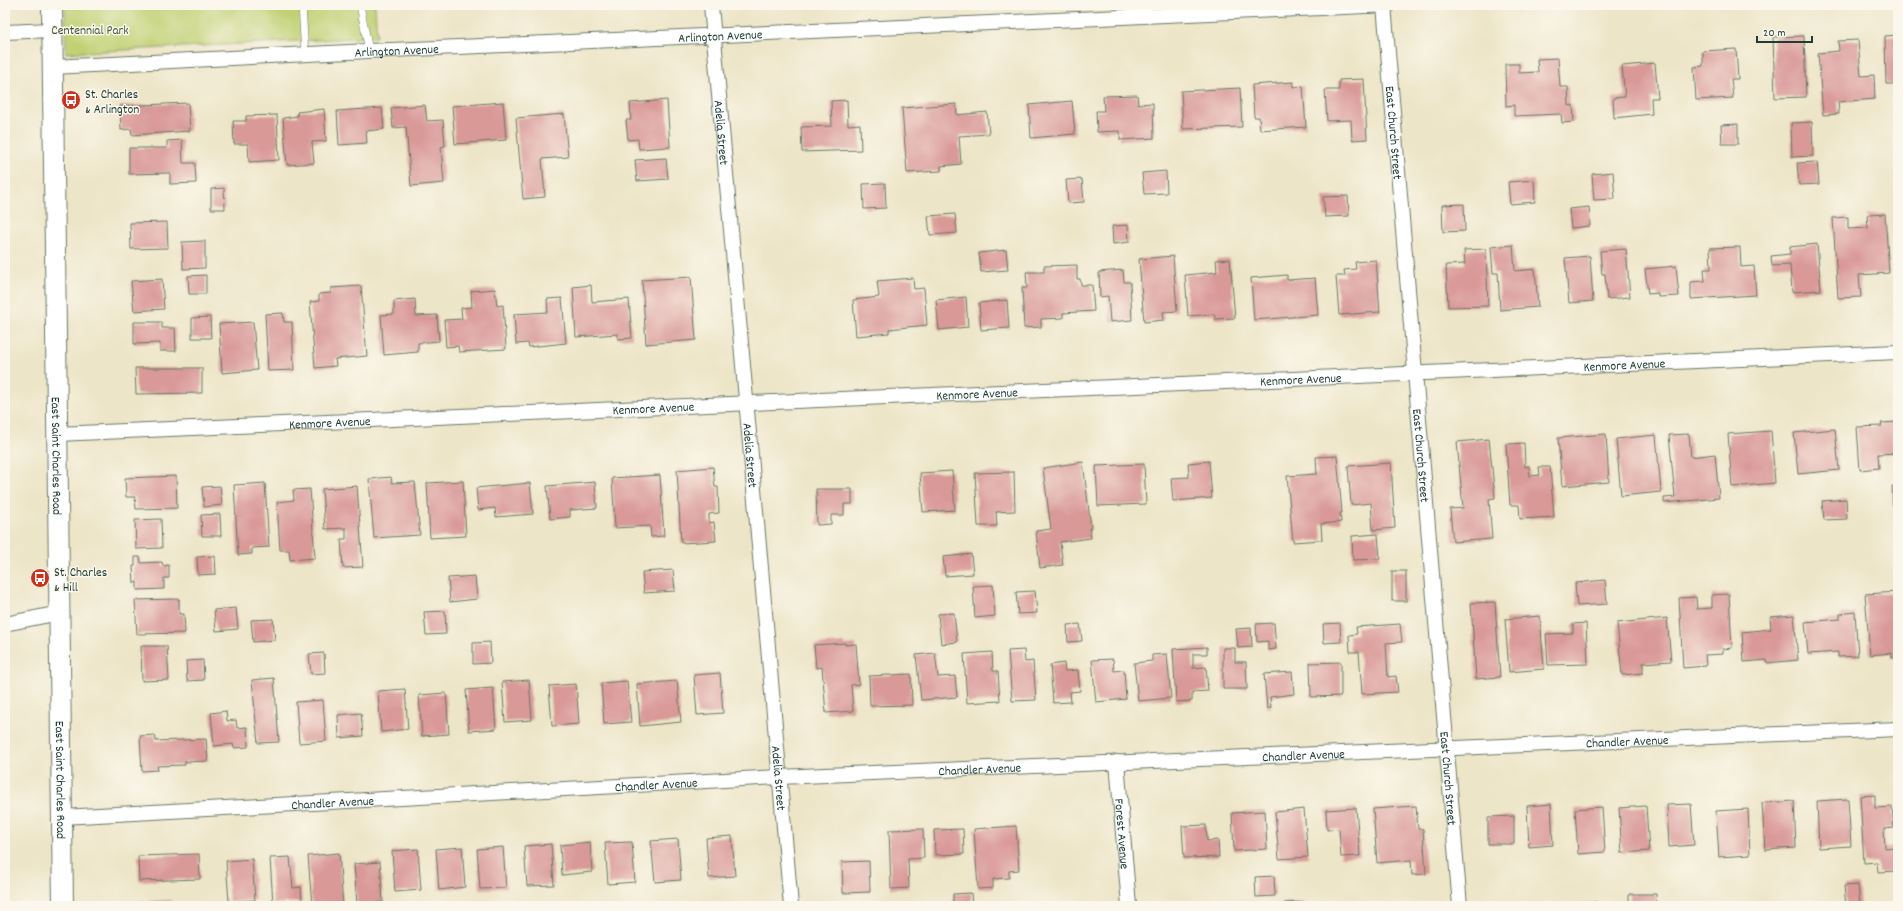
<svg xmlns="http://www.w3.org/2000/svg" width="1903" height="911" font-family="Dekko,sans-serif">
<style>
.green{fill:#c0d072;stroke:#708653}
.building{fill:#d99997}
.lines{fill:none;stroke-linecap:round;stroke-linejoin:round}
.lane-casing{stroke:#677867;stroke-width:8}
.street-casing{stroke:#677867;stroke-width:16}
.secondary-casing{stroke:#677867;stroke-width:22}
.lane{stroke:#fff;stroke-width:7}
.street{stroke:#fff;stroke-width:14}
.secondary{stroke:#fff;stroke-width:20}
.labels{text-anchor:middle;stroke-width:3;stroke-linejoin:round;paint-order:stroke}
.park-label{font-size:13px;fill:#3f5a40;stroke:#fbf7ec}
.street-label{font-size:13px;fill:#1f3d34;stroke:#fbf7ec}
.poi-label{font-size:13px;fill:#1f3d34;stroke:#fbf7ec;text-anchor:start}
</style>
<rect width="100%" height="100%" fill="#fbf7ec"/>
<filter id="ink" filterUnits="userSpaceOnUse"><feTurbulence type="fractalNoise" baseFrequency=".025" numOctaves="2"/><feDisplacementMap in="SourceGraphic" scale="8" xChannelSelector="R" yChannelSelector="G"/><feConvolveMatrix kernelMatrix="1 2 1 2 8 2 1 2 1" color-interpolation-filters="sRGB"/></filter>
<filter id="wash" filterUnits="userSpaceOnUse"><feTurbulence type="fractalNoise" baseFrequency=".012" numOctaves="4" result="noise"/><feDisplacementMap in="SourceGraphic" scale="16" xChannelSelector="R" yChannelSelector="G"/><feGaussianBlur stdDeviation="0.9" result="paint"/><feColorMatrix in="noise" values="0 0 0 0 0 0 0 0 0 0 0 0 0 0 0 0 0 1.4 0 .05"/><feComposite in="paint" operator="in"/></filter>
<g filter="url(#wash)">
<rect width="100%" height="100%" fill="#ede5c7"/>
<path class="green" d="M65,5H375L377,37L66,53Z"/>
<g id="blocks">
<g class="building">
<path d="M1898,35V84H1886L1885,36Z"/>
<path d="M1804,36L1806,97L1775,98L1773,37Z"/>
<path d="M1858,40L1861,76L1874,75L1875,99L1838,102L1839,114L1823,115L1818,53L1839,51L1838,41Z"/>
<path d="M1736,49L1738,79H1731L1733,98L1696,100L1694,67L1703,66V51Z"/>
<path d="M1558,58L1560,87H1568L1569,106L1573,105L1574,122L1562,123L1561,114L1514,116V105L1506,106L1505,64H1519V73L1538,72L1537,59Z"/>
<path d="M1655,63L1658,98H1651L1652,114L1614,118L1613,98L1625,97L1622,66Z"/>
<path d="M1364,79L1367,139L1352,140L1351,120L1327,121L1325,90H1339V80Z"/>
<path d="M1293,82V87L1303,86L1306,127L1260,130L1259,117H1254L1252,85Z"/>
<path d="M1240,88L1242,127L1183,129L1181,91Z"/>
<path d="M1137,95L1138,104L1153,103L1154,138L1120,140V131L1097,132L1096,111H1104L1103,96Z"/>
<path d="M667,100L670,147L639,149L638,139L628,140L626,120H631L630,103Z"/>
<path d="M847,100L848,125L860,124L861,150L802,152L801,127L832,126L831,101Z"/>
<path d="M1072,101L1075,134L1031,138L1029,105Z"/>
<path d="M503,102L506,140L455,144L452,106Z"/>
<path d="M188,103L190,131L132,135L131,129L121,130L120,106Z"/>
<path d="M956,104L957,115L987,112L989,134L959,136L961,164L941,166V171L907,173L902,108Z"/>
<path d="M425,105L427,121L443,120L445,146L441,147L444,183L411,186L406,127L393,128L391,108Z"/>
<path d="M382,108L384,129L366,131L367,143L339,145L337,111Z"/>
<path d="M324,109L326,141L312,142L314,163L287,165L283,118L298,116L297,112Z"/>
<path d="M564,114L568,157L542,159L545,197L523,199L516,118Z"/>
<path d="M277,115L279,160L249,162L248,144H234L233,121H246V116Z"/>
<path d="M1812,122L1813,156L1792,157L1791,123Z"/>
<path d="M1738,124V144H1722L1721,125Z"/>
<path d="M182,140L183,163H195L196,183L170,184V173L129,174V148H167V141Z"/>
<path d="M666,158L668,179L637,181L635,160Z"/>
<path d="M1817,162L1819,184L1799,185L1797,163Z"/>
<path d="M1166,171L1167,193L1144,194L1142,173Z"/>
<path d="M1613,172L1615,199L1594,200L1592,174Z"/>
<path d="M1082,179L1084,202L1068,203L1066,180Z"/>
<path d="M1534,180L1535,202L1510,204L1508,182Z"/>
<path d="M885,183L886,208L864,209L863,184Z"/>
<path d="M224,188L225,209H211V189Z"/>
<path d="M1348,196L1349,216L1325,217L1323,197Z"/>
<path d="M1464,204L1465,231L1443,232L1442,205Z"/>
<path d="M1589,207L1590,226L1571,228L1569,209Z"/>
<path d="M955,214L957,233L930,235L928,216Z"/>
<path d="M1885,214L1889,273L1859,275L1861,297L1838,298L1833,218L1848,217V229L1868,228L1867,215Z"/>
<path d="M167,222L168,248L131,249L130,223Z"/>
<path d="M1128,225L1129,242L1113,244L1112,226Z"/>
<path d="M205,241V268L183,269L182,242Z"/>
<path d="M1817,244L1821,290L1792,292L1790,265L1772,266L1771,256L1790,254V247Z"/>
<path d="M1513,245L1515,271L1535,269L1538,307L1500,310L1498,273H1493L1491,247Z"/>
<path d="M1740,247L1741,267L1754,266L1756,295L1691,299V282L1705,281L1704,269H1711L1710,248Z"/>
<path d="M1486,249L1488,306L1448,307L1446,265L1465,264L1464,250Z"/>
<path d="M1626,249L1630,297L1607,299L1605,274H1602L1600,251Z"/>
<path d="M1006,250L1008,270L981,272L979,253Z"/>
<path d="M1173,256L1177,311L1163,312L1164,320L1144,322L1139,259Z"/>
<path d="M1590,256L1593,301L1569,303L1565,258Z"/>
<path d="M1230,259L1235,318L1215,319L1214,314L1188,316L1185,275L1217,272L1216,260Z"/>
<path d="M1376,260L1380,312L1339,315L1336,276H1345L1344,270L1356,269L1355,262Z"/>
<path d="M1077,265V279H1080L1081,285H1092L1094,311L1063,313V318L1041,319V327L1024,328L1022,288H1027L1026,272H1044V266Z"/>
<path d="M1676,266L1679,296L1658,297V293L1648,294L1645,269Z"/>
<path d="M1123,270L1124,282H1130L1132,320L1110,322L1108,296L1100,297L1099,272Z"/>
<path d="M206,275V294H189L188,276Z"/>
<path d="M1287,275V280L1315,278L1318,315L1254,320L1251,278Z"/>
<path d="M691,277L696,340L646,344L642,280Z"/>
<path d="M913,278L914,289L924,288L927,325L889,329V333L856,336L853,300L879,297L877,281Z"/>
<path d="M162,279L164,309L134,311L131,281Z"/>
<path d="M591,285L592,302L629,299L632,338L618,339V334L576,337L573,287Z"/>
<path d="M361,286L367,356L335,359L336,366L315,368L310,302L319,301V294L331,293V288Z"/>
<path d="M495,289L497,306L503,305L506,349L459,352L458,346L446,347L444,320L462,319L461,308L472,307L471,291Z"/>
<path d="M966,297L968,327L939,330L936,300Z"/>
<path d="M562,298L566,343L529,347L528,343L516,344L514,314L548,312L547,299Z"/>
<path d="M415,299L416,316L437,315L439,341L418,343V352L384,355L381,315L394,314V301Z"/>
<path d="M1007,300L1009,328L981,330L979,303Z"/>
<path d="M283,313L284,322H292L294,370L268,371L265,314Z"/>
<path d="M210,317L211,338H192V318Z"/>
<path d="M134,322H162V328H175L176,351H160V343L134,344Z"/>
<path d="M253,322L257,370L222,373L219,324Z"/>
<path d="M135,368H202V393L136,394Z"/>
<path d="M1898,422V453L1878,454L1879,468L1860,470L1857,427L1882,426L1881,423Z"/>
<path d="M1835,429L1839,470L1798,474L1794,433Z"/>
<path d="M1771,431L1775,483L1732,487L1728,434Z"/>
<path d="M1606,434L1609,482L1562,486L1558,438Z"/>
<path d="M1689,434L1691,457L1715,454L1719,498L1664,503V498L1675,497L1669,435Z"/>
<path d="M1656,435L1661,492L1621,496L1616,439Z"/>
<path d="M1489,439L1495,498L1489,499L1492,539L1453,542L1450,509L1463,508L1457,442Z"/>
<path d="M1524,443L1525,467L1529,466L1530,476L1540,475L1539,467H1550L1554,517L1520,519L1519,505H1510L1506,444Z"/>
<path d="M1337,456L1342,513H1340L1341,522L1321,524L1322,540L1293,542L1287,476L1317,474L1316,457Z"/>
<path d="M1209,461L1212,498L1173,501L1171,478L1189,477L1188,463Z"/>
<path d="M1083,462L1091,528H1089L1091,538L1060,542L1063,565L1040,568L1036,531L1051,529L1043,468Z"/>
<path d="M1391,463L1395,528L1373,530L1371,503L1351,505L1348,466Z"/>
<path d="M1144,464L1146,504L1098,506L1096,466Z"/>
<path d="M713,467L715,487H718L719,513L709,514V523L714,522L716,541L681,543L677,470Z"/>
<path d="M952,471L955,510L923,512L920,473Z"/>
<path d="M1014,472L1015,511L996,512L997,526H978L975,473Z"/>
<path d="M660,475L664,536L651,537L650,526L615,528L612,478Z"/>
<path d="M176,476L177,508L136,509L135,497H126L125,478Z"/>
<path d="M391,477L392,483L415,482L420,535L374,538L369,479Z"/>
<path d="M463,481L466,536L430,538L427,483Z"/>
<path d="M595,482L597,508L570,510V517L550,519L547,486Z"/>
<path d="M265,483L269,547L252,548V554L238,555L234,485Z"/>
<path d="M530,483L533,514L496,517L495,508L478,510L476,488Z"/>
<path d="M220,486L222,505L204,507L202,487Z"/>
<path d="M357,486L363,567L343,568L341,539H346V528L325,529L322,489Z"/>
<path d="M1898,486V506H1893L1892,487Z"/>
<path d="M310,489L315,558L290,560L289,550H280L277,502L294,500L293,490Z"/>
<path d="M816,489H852V504H844V515H831V524L817,525Z"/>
<path d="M1846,499L1847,519L1824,520L1822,501Z"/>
<path d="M220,514L221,536H202L201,515Z"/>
<path d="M161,519L162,548L136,549L135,520Z"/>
<path d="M1378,534L1380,559L1353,560L1352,536Z"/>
<path d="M971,554L973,574L945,576L943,557Z"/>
<path d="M215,556L216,574L198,575L197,557Z"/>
<path d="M135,557H140L141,563L162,562L163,566L169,565V578H164V589L137,590V582L134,583L133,566H135Z"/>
<path d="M673,570L675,591L644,593L642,572Z"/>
<rect x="1392" y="571" width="14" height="30"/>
<path d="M475,576L477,599L450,602L448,578Z"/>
<path d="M1605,580L1607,604L1577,606L1575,583Z"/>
<path d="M993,585L995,616L975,618L973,586Z"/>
<path d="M1035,591L1037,613L1018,614L1016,592Z"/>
<path d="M1898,592V657L1892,658V653L1870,655L1865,594Z"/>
<path d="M1729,594L1732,648L1723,649V654L1705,655L1706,666L1683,668L1679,598L1696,597L1697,609L1712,608V595Z"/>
<path d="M179,599V614H184L185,633L137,634L135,600Z"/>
<path d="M1495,602L1500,677L1476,679L1471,603Z"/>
<path d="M236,608L238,629L216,631L214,610Z"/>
<path d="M445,611L446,634L426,635L424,612Z"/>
<path d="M1855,612L1858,656L1838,657V652L1808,654L1805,622L1840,619V614Z"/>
<path d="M954,613L957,642L941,644L938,614Z"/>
<path d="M1794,615L1798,660L1767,663V660L1744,662L1742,632L1771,629L1770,617Z"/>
<path d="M1540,616L1544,669L1509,672L1505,619Z"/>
<path d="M1667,618L1671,661L1643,663V673L1622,675L1617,623Z"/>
<path d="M273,619L275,640L253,642L251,620Z"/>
<path d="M1274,623L1276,649L1268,650V641L1257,642L1256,624Z"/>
<path d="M1340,623L1341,642L1324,643L1323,624Z"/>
<path d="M1586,623L1588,664L1548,665L1546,634L1573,633V624Z"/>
<path d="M1080,624L1082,641L1068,642L1067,625Z"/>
<path d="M1400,624L1402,642L1386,643L1388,677L1396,676L1398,692L1362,694L1359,652H1350L1349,635L1357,634L1356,627Z"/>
<path d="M1251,628L1252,647L1238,648L1236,629Z"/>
<path d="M490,642L491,663L473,664V643Z"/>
<path d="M845,643V645L856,644L859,684L851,685L853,711L826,713L822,667L816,668L814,645Z"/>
<path d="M141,646H167L169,680L142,681Z"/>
<path d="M1207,647V654H1193V668L1206,667L1208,691L1192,692V701L1176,702L1173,649Z"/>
<path d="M1223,648H1235V662H1246L1247,689H1223Z"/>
<path d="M1024,650L1025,662L1033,661L1036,700L1012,701L1008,651Z"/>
<path d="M992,652L993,671H998L1000,701L967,703L964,654Z"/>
<path d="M324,653L325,673L311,674L309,654Z"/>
<path d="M935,653L938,677L955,676L957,697L921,700L916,655Z"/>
<path d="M1167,654L1171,698L1138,701L1134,663L1152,661V655Z"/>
<path d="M1113,659L1114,671L1124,670L1126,699L1096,702L1092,660Z"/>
<path d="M203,660L204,680L187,681L186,661Z"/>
<path d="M1341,662V696L1311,697L1310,663Z"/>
<path d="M1064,663L1065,671L1078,670L1080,691L1070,692L1071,702L1053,703L1050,665Z"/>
<path d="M1292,672L1294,694L1270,697L1271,708H1267L1264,674Z"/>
<path d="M720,673L723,713L697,715L694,675Z"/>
<path d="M911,674L912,705L870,706L869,676Z"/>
<path d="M274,678L279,742L258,743L252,680Z"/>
<path d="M529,680L532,720L505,722L502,682Z"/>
<path d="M627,681L631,722L604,724L601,683Z"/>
<path d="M677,681L681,722L640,726L637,684Z"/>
<path d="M576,684L579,724L552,726L549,686Z"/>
<path d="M493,688L496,729L469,731L466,690Z"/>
<path d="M405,689L408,729L381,732L378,691Z"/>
<path d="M446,693L449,734L422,736L419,695Z"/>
<path d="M323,700L326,741L299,743L296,702Z"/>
<path d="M226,711L227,721L236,720L237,728L247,727L248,747L234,748L233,744L214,746L211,713Z"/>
<path d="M361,713L363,736L339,738L338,715Z"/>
<path d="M155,735L156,741L206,739L208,761L185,762V765L157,766L158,770L142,771L140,736Z"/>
<path d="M1875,795V808L1892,807L1894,828L1884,829L1885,848L1898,847V871L1878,872L1877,862L1864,863L1860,796Z"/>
<path d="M1848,799L1851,846L1819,848L1817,801Z"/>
<path d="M1794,801L1796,848L1765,850L1762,803Z"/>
<path d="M1551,804L1553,845L1529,847L1527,806Z"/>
<path d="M1691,804L1694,845L1669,847L1667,805Z"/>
<path d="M1416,806L1418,829H1423L1426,874L1412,875L1411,860L1377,863L1373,809Z"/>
<path d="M1646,806L1649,851L1622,853L1619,808Z"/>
<path d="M1602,807L1605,852L1578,854L1575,809Z"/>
<path d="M1356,808L1360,856L1341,857L1339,829L1327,830L1326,810Z"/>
<path d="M1304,809L1308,857L1279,859L1275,812Z"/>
<path d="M1748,809L1750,855L1719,857L1716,811Z"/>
<path d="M1265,811L1267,849L1234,851L1232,813Z"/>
<path d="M1514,816V844H1488V817Z"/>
<path d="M1206,825L1207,841L1218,840L1219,857L1184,858L1182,826Z"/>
<path d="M1016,826L1019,870L1009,871V878L993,879V888L978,889L974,829Z"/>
<path d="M923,829L924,858L908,859L909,888L891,889L889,830Z"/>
<path d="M963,829L964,854L935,855L934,830Z"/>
<path d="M732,836L735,876L709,878L706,838Z"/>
<path d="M678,839L681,880L655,882L651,841Z"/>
<path d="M590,842L592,872L562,875L560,845Z"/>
<path d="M632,842L635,882L608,884L605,843Z"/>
<path d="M551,844L554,885L527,886L524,846Z"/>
<path d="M462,847L465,887L439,890L436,849Z"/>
<path d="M503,847L506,888L480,889L477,849Z"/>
<path d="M418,849L421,890L395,892L392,851Z"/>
<path d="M339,853L343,906H312L308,856Z"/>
<path d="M199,854L200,879L139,881L138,856Z"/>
<path d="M290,857L293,888L301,887L302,902L273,904L270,858Z"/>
<path d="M252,859L255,900L229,902L226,861Z"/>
<path d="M869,861L870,892L843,893L842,862Z"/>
<path d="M380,862L383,902L357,905L354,864Z"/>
<path d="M1274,876L1275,896L1256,897L1255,877Z"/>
<path d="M1858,885L1860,906H1846L1844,886Z"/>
<path d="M971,893L972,906H953V894Z"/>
<path d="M1629,894H1656L1657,906H1629Z"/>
<path d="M171,900L172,906H139V902Z"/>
<path d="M1303,902V906H1284V903Z"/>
<path d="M1597,902V906H1576V904Z"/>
</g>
</g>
</g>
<g filter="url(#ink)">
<use href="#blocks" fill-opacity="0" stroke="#677867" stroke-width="1"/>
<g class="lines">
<g class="lane-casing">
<g id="lane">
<path d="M302,5L305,55"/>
<path d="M360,5L369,51"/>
</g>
</g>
<g class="street-casing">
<g id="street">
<path id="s1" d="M711,5L791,906"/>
<path id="s2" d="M1384,5L1460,906"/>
<path d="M5,32L52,30"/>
<path id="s3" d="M52,67L369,51L1389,5"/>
<path id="s4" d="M57,434L1898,352"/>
<path d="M5,624L59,613"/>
<path id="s5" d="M1117,762L1129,906"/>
<path id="s6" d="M62,817L779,777L1898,729"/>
</g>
</g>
<g class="secondary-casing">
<g id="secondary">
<path id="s7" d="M52,5L63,906"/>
</g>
</g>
<use href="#lane" class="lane"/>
<use href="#street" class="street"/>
<use href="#secondary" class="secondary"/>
</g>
</g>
<defs>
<g id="bus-disc" transform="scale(1)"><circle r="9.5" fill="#c8321e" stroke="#fbf7ec"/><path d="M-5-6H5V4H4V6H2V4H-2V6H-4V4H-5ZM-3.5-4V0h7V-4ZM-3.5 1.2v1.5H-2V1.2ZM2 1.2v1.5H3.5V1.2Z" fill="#fff"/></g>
</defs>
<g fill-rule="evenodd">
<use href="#bus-disc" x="71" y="100"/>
<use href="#bus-disc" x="40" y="578"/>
</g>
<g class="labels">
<g class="park-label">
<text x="90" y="34">Centennial Park</text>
</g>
<g class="street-label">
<text dy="5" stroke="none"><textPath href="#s3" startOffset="669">Arlington Avenue</textPath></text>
<text dy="5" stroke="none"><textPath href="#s3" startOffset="345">Arlington Avenue</textPath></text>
<text dy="5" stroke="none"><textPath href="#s1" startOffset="128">Adelia Street</textPath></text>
<text dy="5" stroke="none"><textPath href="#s2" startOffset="128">East Church Street</textPath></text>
<text dy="5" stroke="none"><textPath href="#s4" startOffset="1569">Kenmore Avenue</textPath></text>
<text dy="5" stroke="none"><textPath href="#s4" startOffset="1245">Kenmore Avenue</textPath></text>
<text dy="5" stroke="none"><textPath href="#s4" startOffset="921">Kenmore Avenue</textPath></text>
<text dy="5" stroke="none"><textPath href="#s4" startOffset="597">Kenmore Avenue</textPath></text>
<text dy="5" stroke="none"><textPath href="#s4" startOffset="273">Kenmore Avenue</textPath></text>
<text dy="5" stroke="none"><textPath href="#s1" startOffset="452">Adelia Street</textPath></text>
<text dy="5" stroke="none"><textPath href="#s7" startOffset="451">East Saint Charles Road</textPath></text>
<text dy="5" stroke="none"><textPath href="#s2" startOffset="452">East Church Street</textPath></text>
<text dy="5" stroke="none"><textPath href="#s6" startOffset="1567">Chandler Avenue</textPath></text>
<text dy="5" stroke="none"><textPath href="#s6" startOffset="1243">Chandler Avenue</textPath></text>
<text dy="5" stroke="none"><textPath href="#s6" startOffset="919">Chandler Avenue</textPath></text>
<text dy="5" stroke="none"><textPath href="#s1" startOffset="776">Adelia Street</textPath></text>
<text dy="5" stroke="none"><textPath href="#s2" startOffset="776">East Church Street</textPath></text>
<text dy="5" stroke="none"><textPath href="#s7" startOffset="775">East Saint Charles Road</textPath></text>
<text dy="5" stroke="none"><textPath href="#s6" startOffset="595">Chandler Avenue</textPath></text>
<text dy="5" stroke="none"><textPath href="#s6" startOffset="271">Chandler Avenue</textPath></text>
<text dy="5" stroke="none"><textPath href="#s5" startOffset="72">Forest Avenue</textPath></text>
</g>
<g class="poi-label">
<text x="85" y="98">St. Charles<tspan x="85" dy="15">&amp; Arlington</tspan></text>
<text x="54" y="576">St. Charles<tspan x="54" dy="15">&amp; Hill</tspan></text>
</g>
</g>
<rect width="1903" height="911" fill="none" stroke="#fbf7ec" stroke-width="20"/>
<path d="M1757 36v6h55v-6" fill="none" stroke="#1f3d34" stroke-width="2"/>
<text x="1763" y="36" font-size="12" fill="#1f3d34" stroke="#fbf7ec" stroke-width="3" paint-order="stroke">20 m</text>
</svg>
